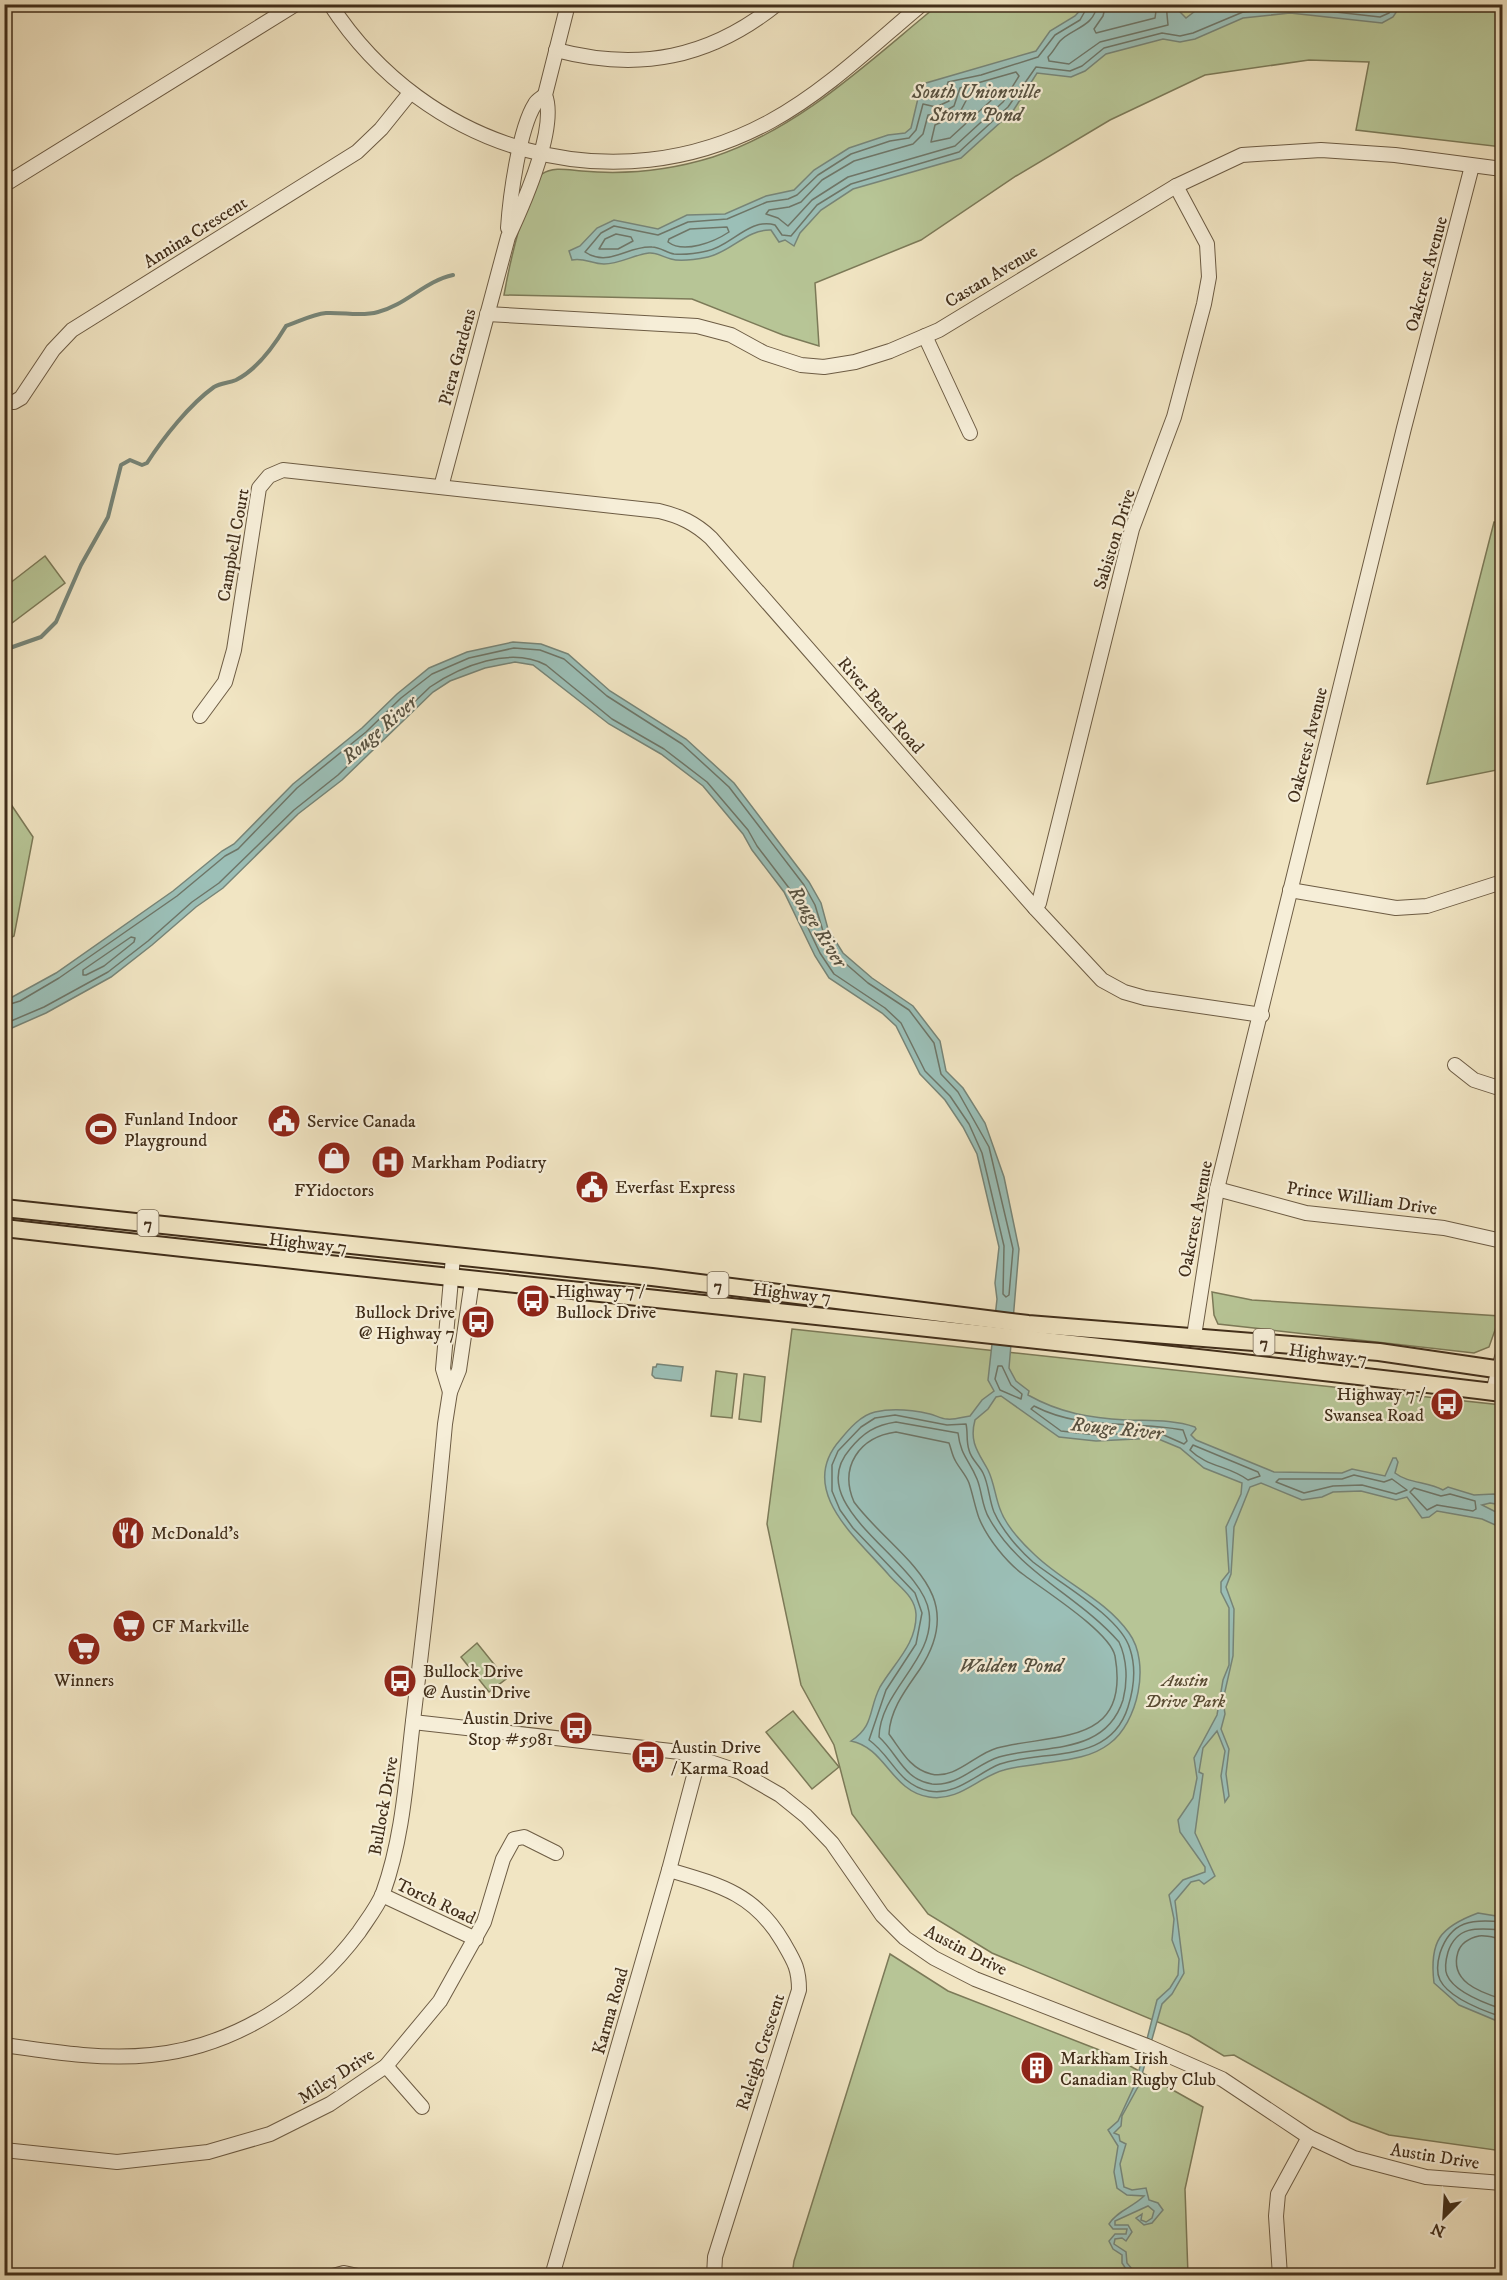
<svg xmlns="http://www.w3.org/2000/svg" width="1507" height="2280" font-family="'IM FELL DW Pica',serif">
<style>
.green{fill:#b7c596;stroke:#7c7a58;stroke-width:1.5}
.water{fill:#9bbfb7;stroke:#778578;stroke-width:1.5}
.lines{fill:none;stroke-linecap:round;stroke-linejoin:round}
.shore{stroke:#6e7668;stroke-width:1.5}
.stream{stroke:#778578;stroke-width:4}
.minor-casing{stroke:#6d5c44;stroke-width:16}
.major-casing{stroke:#412e1a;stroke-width:20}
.minor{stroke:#f6eed8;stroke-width:14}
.major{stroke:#f1e5c3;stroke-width:16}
.labels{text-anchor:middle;stroke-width:4.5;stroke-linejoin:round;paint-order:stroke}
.shield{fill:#f6eed8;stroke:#776853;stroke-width:1.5}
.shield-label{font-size:16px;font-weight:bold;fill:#412e1a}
.street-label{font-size:18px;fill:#412e1a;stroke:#f6eed8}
.poi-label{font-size:18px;fill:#412e1a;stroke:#f6eed8;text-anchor:start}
.park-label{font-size:18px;font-style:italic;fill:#594c33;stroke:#f6eed8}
.water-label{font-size:20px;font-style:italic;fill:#585241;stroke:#f6eed8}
</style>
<rect width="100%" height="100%" fill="#f1e5c3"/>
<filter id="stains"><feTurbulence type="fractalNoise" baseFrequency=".00333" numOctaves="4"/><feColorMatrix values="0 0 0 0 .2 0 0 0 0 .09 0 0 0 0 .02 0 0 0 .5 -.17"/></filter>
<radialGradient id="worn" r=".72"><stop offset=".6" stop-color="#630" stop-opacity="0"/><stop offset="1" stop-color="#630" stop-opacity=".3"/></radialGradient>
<g class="green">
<path d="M938,5H1502V147L1356,130L1369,62L1309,60L1205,75L1110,120L1016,176L921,240L815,283L819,346L783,335L692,299L504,295C508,272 526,187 542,174C553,166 569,170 582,171C626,175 671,170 713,157C801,128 868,62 938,5Z"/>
<path d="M1494,522L1502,523V769L1427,784Z"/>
<path d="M45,556L65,583L12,623L5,614V587Z"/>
<path d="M4,794L33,837L14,936L5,941Z"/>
<path d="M1212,1292L1252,1300L1500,1316L1489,1347L1474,1353L1218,1324L1214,1315Z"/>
<path d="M792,1329L1502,1405V2151L1389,2135L1351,2121L1234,2055L1224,2056L1189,2035L992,1953L928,1914L852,1814L834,1745L801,1685L767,1524Z"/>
<path d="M716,1371L737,1374L732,1418L711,1416Z"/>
<path d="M744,1374L765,1377L761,1422L739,1419Z"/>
<path d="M477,1643L506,1679L489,1692L461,1657Z"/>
<path d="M793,1711L839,1767L812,1789L766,1732Z"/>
<path d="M890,1954L948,1991L1107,2053L1203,2107L1185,2189L1188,2275L792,2276L794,2261Z"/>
</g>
<g class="water">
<path d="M1085,5H1183L1179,11L1186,18L1203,5H1401L1393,17L1382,23L1290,13L1243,18L1195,39L1180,42L1163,39L1106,54L1085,71L1071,77L1037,73L1013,111L961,158L853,189L821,210L800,233L794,246L785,240L779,242L771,230C747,229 731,252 708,257C698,259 681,262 671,259C663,257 656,252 649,253C633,255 620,264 604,264C592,264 583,257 572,260L569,251L580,246L597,228L614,220L658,229L687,215L725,214L766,196L794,190L814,170L849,148L888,135L905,133L911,128L919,94L926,83L1036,51L1050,31L1075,16Z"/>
<path d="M513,642L541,644L568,654L610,691L686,739L734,783L809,882L821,903L828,929L843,953L872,978L913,1006L940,1041L946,1071L963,1088L985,1123L1004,1177L1019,1249L1009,1368L1016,1381L1029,1391L1028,1395C1060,1413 1090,1418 1126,1420C1149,1421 1172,1419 1195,1427L1196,1429L1191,1435L1196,1440L1274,1472L1342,1473L1352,1469L1385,1476L1393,1458H1396L1398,1462L1395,1473C1409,1484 1428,1481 1443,1490L1448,1487L1474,1495L1494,1494L1502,1500V1505L1490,1503L1482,1505L1500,1514L1502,1512V1528L1482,1519L1437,1511L1429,1517L1422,1518L1407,1497L1396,1500L1361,1491L1333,1492L1322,1497L1302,1500L1261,1483L1250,1487L1234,1527L1231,1574L1226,1587L1234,1609L1233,1656L1223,1700L1225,1714L1221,1729L1229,1749L1226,1774L1229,1796L1225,1802L1221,1776L1225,1751L1217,1731L1203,1748L1199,1772L1203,1774L1195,1833L1215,1876L1204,1884L1199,1880L1191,1882L1175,1901L1184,1973L1172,1994L1162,2004L1139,2085L1122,2116L1121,2126L1114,2133L1119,2135L1120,2141L1126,2144L1120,2164L1124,2187L1132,2190L1146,2188L1149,2200L1158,2203L1163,2210L1152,2223L1144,2225L1136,2218L1142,2214L1141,2220L1146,2222L1152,2218L1154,2211L1148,2206L1115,2221V2225H1128L1132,2232L1126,2241L1122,2238L1115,2239L1114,2244L1126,2252L1127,2263L1137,2275H1130L1122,2263V2255L1113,2249L1109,2241L1115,2234H1126L1127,2229H1113L1109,2224C1117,2211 1133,2207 1144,2196L1127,2195L1117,2188L1114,2172L1118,2146L1108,2130L1118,2121L1136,2082L1157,2000L1170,1988L1178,1975L1179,1959L1172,1940L1174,1919L1169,1895L1183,1880L1205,1872V1867L1180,1832L1178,1820L1193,1798L1197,1778L1194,1758L1217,1715L1223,1680L1229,1665V1608L1221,1592V1582L1229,1572L1226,1527L1241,1494L1242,1483L1204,1468L1180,1448L1156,1438L1096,1441L1059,1437L1001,1396L996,1397L988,1409L975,1420C969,1442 978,1452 988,1470C994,1482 995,1496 1000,1509C1006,1526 1022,1543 1035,1555C1064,1583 1105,1599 1129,1633C1151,1663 1138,1723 1109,1744C1091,1758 1066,1760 1044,1763C1031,1766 1017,1766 1004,1770C978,1777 959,1802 929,1797C891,1791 886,1748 851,1741C875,1725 868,1710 880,1687C894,1663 917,1644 916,1614C915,1596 899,1587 888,1574C857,1538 796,1490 840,1440C849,1429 861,1415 875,1412C893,1408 912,1410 930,1414C935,1415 941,1419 947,1419C954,1420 963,1417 970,1416L982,1400L994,1391L988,1380L997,1299L995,1283L999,1247L977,1154L963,1127L945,1100L920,1074L896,1026L882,1013L829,978L815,956L784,892L752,850L743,834L703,786L661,754L609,724L533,665L515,662L485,668L450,681L433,692L342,780L298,814L223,888L196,907L152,945L111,977L46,1013L5,1031V1001L56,973L173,891L222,851L234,844L293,784L362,728L397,694L429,668L467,652Z"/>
<path d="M657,1364L683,1367L681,1381L655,1378L652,1375L653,1367H656Z"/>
<path d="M1478,1913L1502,1917V2023L1459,2005L1434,1983C1429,1941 1440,1927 1478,1913Z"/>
</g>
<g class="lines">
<g class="shore">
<path d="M1089,4L1080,20L1055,35L1038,57L981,75L948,82L947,86L951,94L949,101L936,107L923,104L916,130L909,138L890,141L851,154L818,175L797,195L788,199L767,202L727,219L688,222L658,235L614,226L601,233L585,252C609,268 628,245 652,247C660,247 667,253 674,254C684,255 698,253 707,251C730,247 750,217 775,225L782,235L791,236L817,205L851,184L959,152L1008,107L1036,67L1070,71L1082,66L1104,48L1162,33L1180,36L1193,33L1243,12L1291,7L1380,17L1389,13L1395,4"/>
<path d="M1097,4C1095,27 1072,28 1060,41C1056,46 1053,52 1048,57L1049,61L1069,64L1100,42L1168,25L1166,4"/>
<path d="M1106,4L1103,16L1094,29L1096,33L1155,18L1157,4"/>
<path d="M1016,72L1019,76L1003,102L955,146L848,177L812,200L788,226L778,218L766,214L769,210L789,207L801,202L822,180L854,161L913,144L923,134L928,115L940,114L954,106L960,88Z"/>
<path d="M995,88L998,91L996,96L950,138L931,142L935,125L959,114L969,95Z"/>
<path d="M727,227L729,232C714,242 684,254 668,242L669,239L690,229Z"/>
<path d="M616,234L631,237L633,241L618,249H599L605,239Z"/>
<path d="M131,937L135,938L134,942L104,966L86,975H83V970Z"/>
<path d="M4,1006L20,1001L59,978L177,896L225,856L238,849L297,788L366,732L401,698L432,674L469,658L514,648L540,650L564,659L607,696L682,744L729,787L804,885L815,905L823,931L838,957L868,983L909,1010L934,1043L941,1074L958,1092L989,1147L1013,1249L1009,1295L1006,1297L1003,1294L1004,1246L982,1153L969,1124L950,1096L925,1071L901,1023L885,1008L834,974L820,953L789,888L757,846L748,830L707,782L664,749L612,719L546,665C510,646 461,666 430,687L338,775L294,810L219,883L192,902L148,941L108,972L44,1007L4,1024"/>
<path d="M998,1366H1002L1011,1385L1022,1394L1021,1399L1000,1390L995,1379Z"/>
<path d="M1034,1406C1082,1431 1132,1420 1183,1430L1187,1441L1184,1444L1157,1432L1097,1435L1061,1431L1031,1409Z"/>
<path d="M895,1415L947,1425L966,1424C968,1432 966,1441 969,1450C971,1459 979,1465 983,1473C989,1485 989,1500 994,1512C1002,1530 1019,1550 1033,1562C1058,1582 1121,1617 1130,1649C1136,1667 1134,1688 1128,1707C1110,1765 1045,1749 1000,1764C977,1773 957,1796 929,1791C898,1785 892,1756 869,1740L886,1690L916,1644L922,1613L915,1593L853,1528L840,1510L832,1491V1465L838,1451L861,1427L875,1418Z"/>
<path d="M896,1422L958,1433C961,1457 969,1459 977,1479C982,1491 982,1507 989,1518C1019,1573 1079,1596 1119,1642C1127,1659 1128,1681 1123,1700C1105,1756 1045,1744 999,1757C976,1764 958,1787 932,1784C904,1780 898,1754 879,1737C880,1690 936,1659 929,1612C922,1560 800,1506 850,1449C863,1433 875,1425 896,1422Z"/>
<path d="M896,1432L949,1443C951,1448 952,1455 955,1460C959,1468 966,1475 969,1483C973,1495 975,1507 979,1518C987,1538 1007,1563 1024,1575C1045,1591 1110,1632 1115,1656C1131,1746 1056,1733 997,1748C975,1754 955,1780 931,1774C910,1769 901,1750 889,1734C890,1709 907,1688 920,1669C972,1590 895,1557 854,1502C839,1467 859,1437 896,1432Z"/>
<path d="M1193,1445L1258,1472L1260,1476L1248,1480C1230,1466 1207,1467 1190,1450Z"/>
<path d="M1354,1475L1384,1482L1392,1479L1407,1490L1396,1494L1362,1485L1333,1486L1304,1493L1276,1482L1279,1479H1342Z"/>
<path d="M1414,1488L1441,1496L1450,1494L1475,1501L1476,1509L1473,1511L1437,1505L1427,1510L1410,1492Z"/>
<path d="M1502,1922C1473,1919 1451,1920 1440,1953C1438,1960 1436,1972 1440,1980C1449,1998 1484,2011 1502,2017"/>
<path d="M1502,1930C1479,1928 1457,1925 1448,1952C1446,1959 1444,1968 1447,1975C1454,1992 1487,2004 1502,2009"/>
<path d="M1502,1939C1495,1938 1487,1935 1479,1936C1470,1938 1461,1943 1458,1952C1449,1981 1479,1992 1502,1999"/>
</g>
<path class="stream" d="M4,650L41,637L56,622L81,565L108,517L121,465L130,460L142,465L147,463C163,438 190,404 214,387C221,383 229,383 236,380C258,369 274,346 286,326C298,322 313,314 326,313C344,312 361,317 378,312C406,305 425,281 453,275"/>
<g class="minor-casing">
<g id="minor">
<path d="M330,4C426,152 614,207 771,121C826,91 874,44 922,4"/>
<path d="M4,9L10,4"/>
<path d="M556,50C639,72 710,58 777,4"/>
<path d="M4,185L296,4"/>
<path d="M508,228C510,198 519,129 535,104C537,100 542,98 545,95"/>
<path d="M487,314L697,326L731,335L764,353L801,365L824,367L855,362L890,351L939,330L1176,186L1242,155L1321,150L1395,155L1502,169"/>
<path d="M925,336L970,433"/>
<path d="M4,402H14L21,398L53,350L72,330L357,152L381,129L410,93"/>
<path d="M441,487L508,237C523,205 558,128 545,95L568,4"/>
<path d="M200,716L225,682L234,650L259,488L269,476L283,470L659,511C680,516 695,523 711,538L1035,908L1102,980L1124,992L1145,998L1262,1015"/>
<path d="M1290,890L1396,908L1427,906L1502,882"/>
<path d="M1035,908L1039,903L1132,529L1174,417L1204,304L1209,277L1207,244L1176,186"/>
<path d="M1455,1065L1474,1080L1502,1089"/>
<path d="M1217,1189L1306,1213L1444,1228L1502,1241"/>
<path d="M1194,1336L1217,1189L1404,428L1472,166"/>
<path d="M450,1392L443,1369L453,1257"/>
<path d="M1493,1392L1502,1357"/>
<path d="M413,1722L680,1752L740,1772L780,1795L806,1816L832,1843L882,1915L905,1938L934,1958L975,1979L1147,2046L1222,2079L1309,2137L1354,2158L1426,2177L1502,2183"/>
<path d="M669,1870C720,1885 755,1894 783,1942C794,1961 799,1968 799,1990L715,2257L714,2276"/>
<path d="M382,1895L476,1939"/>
<path d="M4,2045C53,2052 102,2060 151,2055C234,2047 310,1998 359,1932C367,1920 378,1906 383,1893C403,1837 406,1780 413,1721C425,1622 436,1523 445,1424L450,1392L459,1370L472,1281"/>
<path d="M386,2066L422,2107"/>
<path d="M4,2150L117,2162L208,2152L270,2134L330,2104L386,2066L440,2001L484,1922L503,1859L514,1839L524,1837L556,1853"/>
<path d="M333,2276L344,2273L358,2276"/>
<path d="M552,2276L669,1870L699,1757"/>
<path d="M1280,2276L1276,2216L1278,2194L1309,2137"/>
</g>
</g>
<g class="major-casing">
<g id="major">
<path d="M4,1208L652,1277L1028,1324L1379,1352L1502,1370"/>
<path d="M4,1228C504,1285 1004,1333 1502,1393"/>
</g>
</g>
<use href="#minor" class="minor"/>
<use href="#major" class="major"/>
</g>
<defs>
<g id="civic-disc" transform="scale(1.725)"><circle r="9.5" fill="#8f2418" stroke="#f6eed8"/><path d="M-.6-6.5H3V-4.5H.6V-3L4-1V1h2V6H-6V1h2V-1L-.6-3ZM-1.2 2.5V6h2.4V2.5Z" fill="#fff"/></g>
<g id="stadium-disc" transform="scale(1.725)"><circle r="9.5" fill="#8f2418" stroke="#f6eed8"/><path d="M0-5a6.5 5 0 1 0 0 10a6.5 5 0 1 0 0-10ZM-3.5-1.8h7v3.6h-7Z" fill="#fff"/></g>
<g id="shop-disc" transform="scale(1.725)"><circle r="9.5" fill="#8f2418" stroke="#f6eed8"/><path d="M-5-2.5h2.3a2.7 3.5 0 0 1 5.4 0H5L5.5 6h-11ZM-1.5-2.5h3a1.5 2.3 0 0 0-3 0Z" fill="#fff"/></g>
<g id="hospital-disc" transform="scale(1.725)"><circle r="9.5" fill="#8f2418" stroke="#f6eed8"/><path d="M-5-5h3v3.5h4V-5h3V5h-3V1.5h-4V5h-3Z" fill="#fff"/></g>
<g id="bus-disc" transform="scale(1.725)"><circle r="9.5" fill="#8f2418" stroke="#f6eed8"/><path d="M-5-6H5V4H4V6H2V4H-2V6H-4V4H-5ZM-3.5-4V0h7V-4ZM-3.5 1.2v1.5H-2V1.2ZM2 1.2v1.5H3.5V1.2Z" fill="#fff"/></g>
<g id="restaurant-disc" transform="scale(1.725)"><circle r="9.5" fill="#8f2418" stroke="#f6eed8"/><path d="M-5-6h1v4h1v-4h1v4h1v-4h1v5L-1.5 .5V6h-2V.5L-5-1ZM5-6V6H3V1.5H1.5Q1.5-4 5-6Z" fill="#fff"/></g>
<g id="supermarket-disc" transform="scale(1.725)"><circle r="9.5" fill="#8f2418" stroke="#f6eed8"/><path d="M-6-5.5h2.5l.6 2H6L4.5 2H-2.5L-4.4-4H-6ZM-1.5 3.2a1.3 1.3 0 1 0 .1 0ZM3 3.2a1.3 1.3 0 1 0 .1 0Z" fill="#fff"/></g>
<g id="building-disc" transform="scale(1.725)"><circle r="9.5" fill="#8f2418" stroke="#f6eed8"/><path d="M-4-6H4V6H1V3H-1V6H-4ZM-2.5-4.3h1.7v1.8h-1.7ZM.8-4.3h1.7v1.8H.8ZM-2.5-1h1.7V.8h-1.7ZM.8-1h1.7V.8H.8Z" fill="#fff"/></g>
</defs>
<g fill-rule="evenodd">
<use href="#civic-disc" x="284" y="1121"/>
<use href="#stadium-disc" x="101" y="1129"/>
<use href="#shop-disc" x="334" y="1158"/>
<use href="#hospital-disc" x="388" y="1162"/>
<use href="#civic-disc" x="592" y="1187"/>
<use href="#bus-disc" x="533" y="1301"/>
<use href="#bus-disc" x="478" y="1322"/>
<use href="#bus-disc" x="1447" y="1404"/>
<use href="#restaurant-disc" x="128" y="1533"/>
<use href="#supermarket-disc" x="129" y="1626"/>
<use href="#supermarket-disc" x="84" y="1649"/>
<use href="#bus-disc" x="400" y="1681"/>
<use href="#bus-disc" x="576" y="1728"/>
<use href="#bus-disc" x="648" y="1757"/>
<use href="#building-disc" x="1037" y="2068"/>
</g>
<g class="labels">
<g class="shield">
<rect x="137.5" y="1210" width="21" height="26" rx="4.5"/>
<rect x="707.5" y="1272" width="21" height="26" rx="4.5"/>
<rect x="1253.5" y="1329" width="21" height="26" rx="4.5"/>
</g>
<g class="shield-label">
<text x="148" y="1229">7</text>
<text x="718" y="1291">7</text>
<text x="1264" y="1348">7</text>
</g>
<g class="street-label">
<text transform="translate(195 232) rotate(-32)" y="6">Annina Crescent</text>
<text transform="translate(1426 274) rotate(-75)" y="6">Oakcrest Avenue</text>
<text transform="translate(991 276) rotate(-31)" y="6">Castan Avenue</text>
<text transform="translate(457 357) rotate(-75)" y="6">Piera Gardens</text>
<text transform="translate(1114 539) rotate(-73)" y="6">Sabiston Drive</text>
<text transform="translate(233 545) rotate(-80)" y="6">Campbell Court</text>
<text transform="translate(881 705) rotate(49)" y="6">River Bend Road</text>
<text transform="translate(1307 745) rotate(-76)" y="6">Oakcrest Avenue</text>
<text transform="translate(1362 1198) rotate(8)" y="6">Prince William Drive</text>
<text transform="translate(1195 1219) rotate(-79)" y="6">Oakcrest Avenue</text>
<text transform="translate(308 1243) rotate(6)" y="6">Highway 7</text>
<text transform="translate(792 1293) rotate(6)" y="6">Highway 7</text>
<text transform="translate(1328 1354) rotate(7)" y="6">Highway 7</text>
<text transform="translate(383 1806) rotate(-80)" y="6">Bullock Drive</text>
<text transform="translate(436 1901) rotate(25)" y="6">Torch Road</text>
<text transform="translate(966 1950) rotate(27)" y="6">Austin Drive</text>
<text transform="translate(610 2011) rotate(-74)" y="6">Karma Road</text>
<text transform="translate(760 2052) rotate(-72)" y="6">Raleigh Crescent</text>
<text transform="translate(336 2076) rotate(-33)" y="6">Miley Drive</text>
<text transform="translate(1435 2156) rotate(9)" y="6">Austin Drive</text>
</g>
<g class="poi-label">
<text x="124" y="1125">Funland Indoor<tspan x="124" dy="21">Playground</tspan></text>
<text x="307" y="1127">Service Canada</text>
<text x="411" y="1168">Markham Podiatry</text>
<text x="615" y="1193">Everfast Express</text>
<text x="334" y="1196" text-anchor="middle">FYidoctors</text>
<text x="556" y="1297">Highway 7 /<tspan x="556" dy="21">Bullock Drive</tspan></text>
<text x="455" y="1318" text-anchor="end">Bullock Drive<tspan x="455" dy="21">@ Highway 7</tspan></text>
<text x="1424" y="1400" text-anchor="end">Highway 7 /<tspan x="1424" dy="21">Swansea Road</tspan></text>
<text x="151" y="1539">McDonald's</text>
<text x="152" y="1632">CF Markville</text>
<text x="423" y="1677">Bullock Drive<tspan x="423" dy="21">@ Austin Drive</tspan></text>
<text x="84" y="1686" text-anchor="middle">Winners</text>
<text x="553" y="1724" text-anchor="end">Austin Drive<tspan x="553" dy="21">Stop #5981</tspan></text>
<text x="671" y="1753">Austin Drive<tspan x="671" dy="21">/ Karma Road</tspan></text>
<text x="1060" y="2064">Markham Irish<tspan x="1060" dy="21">Canadian Rugby Club</tspan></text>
</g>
<g class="park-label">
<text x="1185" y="1686">Austin<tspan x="1185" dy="21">Drive Park</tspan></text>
</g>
<g class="water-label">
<text x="976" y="98">South Unionville<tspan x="976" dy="23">Storm Pond</tspan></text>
<text transform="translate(379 729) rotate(-41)" y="7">Rouge River</text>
<text transform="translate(818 926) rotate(58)" y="7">Rouge River</text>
<text transform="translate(1117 1428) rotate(6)" y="7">Rouge River</text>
<text x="1011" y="1672">Walden Pond</text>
</g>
</g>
<rect width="1507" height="2280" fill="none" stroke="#f1e5c3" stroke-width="24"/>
<rect x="6" y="6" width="1495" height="2268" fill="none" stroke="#412e1a" stroke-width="3"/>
<rect x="12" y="12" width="1483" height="2256" fill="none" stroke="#412e1a" stroke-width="1.5"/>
<g transform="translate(1444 2217) rotate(204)" stroke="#f6eed8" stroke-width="4.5" paint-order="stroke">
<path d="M0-4.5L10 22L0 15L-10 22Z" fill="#412e1a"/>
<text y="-9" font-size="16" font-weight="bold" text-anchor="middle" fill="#412e1a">N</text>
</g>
<rect width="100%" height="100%" filter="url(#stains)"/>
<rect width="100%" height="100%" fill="url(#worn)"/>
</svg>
